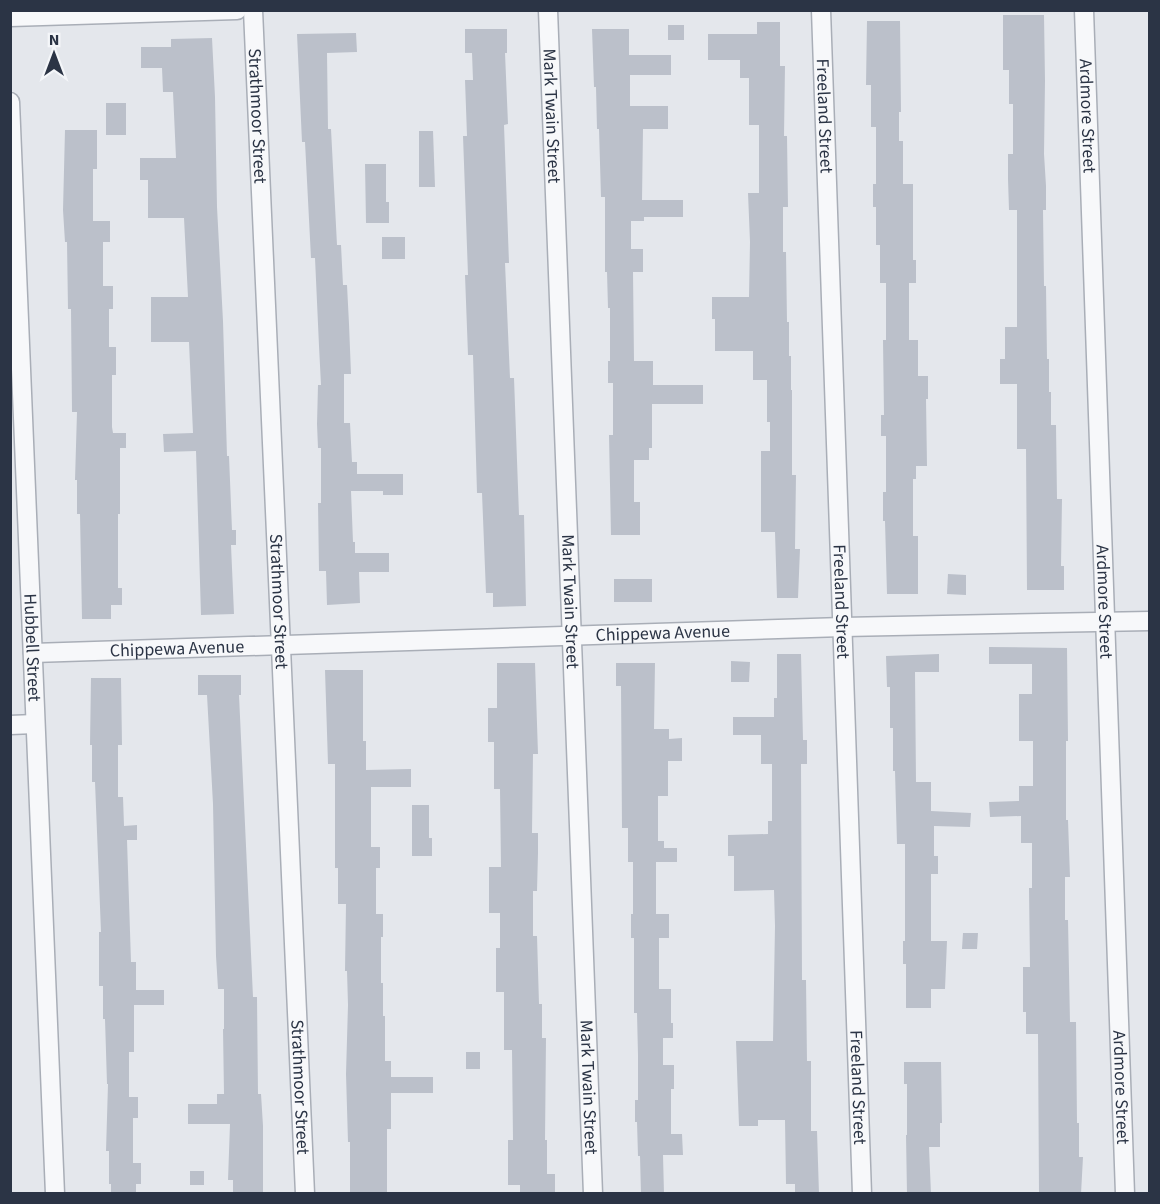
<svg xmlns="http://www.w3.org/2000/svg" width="1160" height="1204" font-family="'Source Sans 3',sans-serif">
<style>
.building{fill:#bbc0ca}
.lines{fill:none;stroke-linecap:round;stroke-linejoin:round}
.minor-casing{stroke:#a9aeb7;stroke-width:21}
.minor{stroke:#f7f8fa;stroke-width:18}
.labels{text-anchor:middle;stroke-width:6;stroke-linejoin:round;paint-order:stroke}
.street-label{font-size:18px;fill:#2b3445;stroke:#f4f6f9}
</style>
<rect width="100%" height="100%" fill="#e4e7ec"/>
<g class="building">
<path d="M1003,15H1044L1045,81L1044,154L1046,186V210H1043L1044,286H1046L1047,359H1049V392H1051V425H1056L1057,499H1062L1061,566H1064V590H1027L1026,449H1017V384H1000V359H1005V327H1017V210H1009L1008,179V154H1013V104H1009V70H1003Z"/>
<path d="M867,21H900L901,112H899V141H903V184H913V260H916V283H909V340H918V376H928V399H926L927,466H916V479H913V536H918V594H887L885,521H883V492H886V436H881V415H884L883,340H886V283H880V245H876V207H873V184H876V127H871V85H866Z"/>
<path d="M757,22H780V66H785L784,136H787L788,207H783V252H786L787,322H789V356H791V390H792V475H796L795,549H800L798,598H777L775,532H761V451H770V422H767V380H753V351H715V319H712V297H749L750,242L748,193H759V125H749V78H740V60H708V34H757Z"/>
<rect x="668" y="25" width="16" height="15"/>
<path d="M465,29H507V53H505L508,124L504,125L509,263H505L510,378H514L519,515H524L526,606L493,607V593H486L482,493H477L473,355H468L465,275H468L463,136H467L465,80H473L472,53H465Z"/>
<path d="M592,29H629V55H671V75H630V106H668V129H643L642,200H683V217H644V221H631V249H643V272H633L634,361H653V385H703V404H652V448H649V460H634V502H640V535H611L609,435H613V383H608V361H610V308H608L607,272H605V197H601L599,129H597L596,87H594Z"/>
<path d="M356,33L357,52L327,53L328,129H331L337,245H341L343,285H347L349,324L351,374H344V423H350L352,462H357V474H403V495H383V491H351L353,542H355V553H389V572H359L360,603L327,605L326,571H319L318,503H321V448H318L317,424L318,385H321L319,346L315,258H311L305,142H302L297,34Z"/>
<path d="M212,38L215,97L217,207L223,321L227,456H229L232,530H236V545H231L234,614L201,615L196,451L164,452L163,434L193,433L189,342H151V297H188L184,218H148V180H140V158H176L173,92H163L162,68H141V47H171V39Z"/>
<rect x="106" y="103" width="20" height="32"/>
<path d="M65,130H97V169H93V221H110V242H103V286H113V309H109V347H116V375H112V427L113,433H126V448H120V514H118V588H122V605H111V619H82L80,514H77V480H75L77,412H72L71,309H68L67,242H65L63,210Z"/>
<path d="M419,131H433L435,187H419Z"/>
<path d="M365,164H386V202H389V223H366Z"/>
<rect x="382" y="237" width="23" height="22"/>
<path d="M948,574L966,575V595L947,594Z"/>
<rect x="614" y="579" width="38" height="23"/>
<path d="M989,647L1067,648L1068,741H1066V820H1068L1070,877H1065V920H1068L1070,1022H1076L1077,1123H1079V1157H1083L1081,1194H1039L1038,1034H1026V1012H1023V967H1030L1029,888H1032V843H1021V816L990,817L989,802L1019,801V786H1033V741H1019V694H1032V664H989Z"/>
<path d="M777,654H801L803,740H807V764H801L802,980H806L807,1061H811V1131H817L819,1194H795V1184H786L785,1120H758V1126H739L736,1041H773L775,926L774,890L734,891V856H728V835L768,834V821H772V764H761V735H733V717H774V698H777Z"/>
<path d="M939,654V672H915L916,782H931V811L971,813L970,827L934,826V856H938V874H931V941H947L945,989H931V1008H906V964H903V941H905V844H897L895,771H893V728H890V687H887L886,656Z"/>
<path d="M731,661L750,662L749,682H731Z"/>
<path d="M497,663H535L538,754H533L532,833H538V853L537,891H533V936H537L539,1004H542V1038H546L545,1140H547V1174H555V1194H520V1185H508V1140H513L512,1050H504V992H496V948H500V913H489V867H501L500,789H494V742H488V708H497Z"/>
<path d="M616,663H655L654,729H669V739L682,738V761H668V796H658V841H664V848H677V862H656V914H669V938H659V989H671V1023H673V1038H663V1065H674V1089H671V1134H682L683,1155H663L664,1194H641L640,1156H638L637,1122H635V1100H638V1055L637,1013H634V938H631V914H633V862H628V828H622L621,686H616Z"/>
<path d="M325,670H363V741H366V770L411,769V787H371V847H380V868H376V914H383V937H381V983H383V1016H385V1061H391V1077H433V1093H391V1129H387V1194H350V1142H348L346,1074L348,1005L347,971H345L346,904H338V868H335V764H328Z"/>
<path d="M198,675H241V695H239L253,997H257L258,1094H261L263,1126V1194H233V1180H228L230,1124H188V1104H217V1094H224L223,1029H224V989H218L216,956L213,804L207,695H198Z"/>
<path d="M91,678H121L122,745H118V797H123L124,826L137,825V840H127L131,962H136V990H164V1005H134V1052H129V1097H138V1118H133V1163H141V1184H136V1194H111V1184H109V1151H106L108,1084H107L105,1019H103V986H99V932H101L95,782H92V745H90Z"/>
<path d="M412,805H429V838H432V856H412Z"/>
<path d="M963,933H978L977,949H962Z"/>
<rect x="466" y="1052" width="14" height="17"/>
<path d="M904,1062H941L942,1123H940V1147H929L931,1194H907L906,1135H907V1084H904Z"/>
<rect x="190" y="1171" width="14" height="14"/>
</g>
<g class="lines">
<g class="minor-casing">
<g id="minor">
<path id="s1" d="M253,10L305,1194"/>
<path id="s2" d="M548,10L593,1194"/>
<path id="s3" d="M821,10L862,1194"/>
<path id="s4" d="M1084,10L1125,1194"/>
<path d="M10,17L237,10"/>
<path id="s5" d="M10,102L55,1194"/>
<path id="s6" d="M33,653L843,627L1150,621"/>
<path d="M10,725L35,724"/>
</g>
</g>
<use href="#minor" class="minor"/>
</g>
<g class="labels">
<g class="street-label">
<text dy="6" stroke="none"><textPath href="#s1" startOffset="106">Strathmoor Street</textPath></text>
<text dy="6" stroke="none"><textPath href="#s2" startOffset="106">Mark Twain Street</textPath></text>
<text dy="6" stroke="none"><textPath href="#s3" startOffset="106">Freeland Street</textPath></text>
<text dy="6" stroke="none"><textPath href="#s4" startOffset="106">Ardmore Street</textPath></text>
<text dy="6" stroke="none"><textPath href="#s1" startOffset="592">Strathmoor Street</textPath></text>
<text dy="6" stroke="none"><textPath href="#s2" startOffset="592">Mark Twain Street</textPath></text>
<text dy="6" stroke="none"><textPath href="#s3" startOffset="592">Freeland Street</textPath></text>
<text dy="6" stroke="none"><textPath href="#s4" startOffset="592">Ardmore Street</textPath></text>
<text dy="6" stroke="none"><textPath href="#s6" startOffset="630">Chippewa Avenue</textPath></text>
<text dy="6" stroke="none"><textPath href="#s5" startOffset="546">Hubbell Street</textPath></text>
<text dy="6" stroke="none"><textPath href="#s6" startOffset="144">Chippewa Avenue</textPath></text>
<text dy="6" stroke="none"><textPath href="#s1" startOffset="1078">Strathmoor Street</textPath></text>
<text dy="6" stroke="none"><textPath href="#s2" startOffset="1078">Mark Twain Street</textPath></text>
<text dy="6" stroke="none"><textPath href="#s3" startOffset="1078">Freeland Street</textPath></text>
<text dy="6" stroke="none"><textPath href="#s4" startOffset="1078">Ardmore Street</textPath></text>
</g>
</g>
<rect width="1160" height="1204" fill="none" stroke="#2b3445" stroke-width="24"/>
<g transform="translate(54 54)" stroke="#f4f6f9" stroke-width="4.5" paint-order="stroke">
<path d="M0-4.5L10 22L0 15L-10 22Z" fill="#2b3445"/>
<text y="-9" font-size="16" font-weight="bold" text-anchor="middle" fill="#2b3445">N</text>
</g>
</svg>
